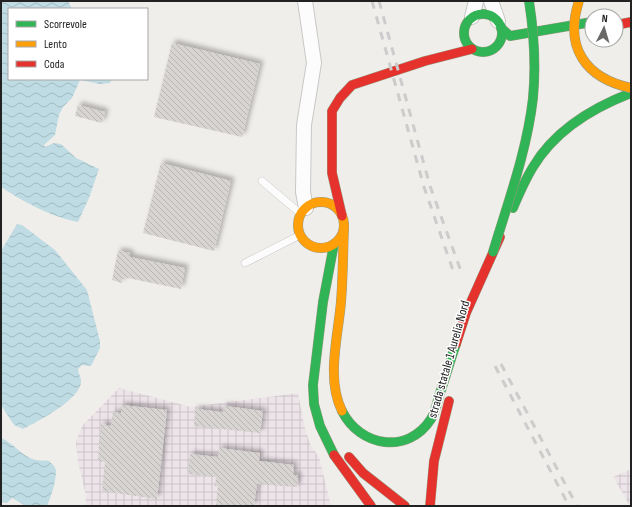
<svg xmlns="http://www.w3.org/2000/svg" width="632" height="507" font-family="'Sofia Sans Condensed',sans-serif">
<style>
.industrial{fill:url(#industrial-grid)}
.water{fill:url(#water-waves)}
.building{fill:url(#building-back-hatch);filter:url(#shadow)}
.lines{fill:none;stroke-linecap:round;stroke-linejoin:round}
.lane-casing{stroke:#c9c8c7;stroke-width:8}
.street-casing{stroke:#c9c8c7;stroke-width:16}
.fast-casing{stroke:#999a82;stroke-width:10}
.slow-casing{stroke:#999a82;stroke-width:10}
.jam-casing{stroke:#999a82;stroke-width:10}
.lane{stroke:#fdfcfc;stroke-width:7}
.street{stroke:#fdfcfc;stroke-width:14}
.fast{stroke:#30b455;stroke-width:9}
.slow{stroke:#ff9f0a;stroke-width:9}
.jam{stroke:#e5322d;stroke-width:9}
.rail{stroke:#ccc;stroke-width:3;stroke-dasharray:8 8;stroke-linecap:butt}
.fast-bridge-casing{stroke:#999a82;stroke-width:10;stroke-linecap:butt}
.slow-bridge-casing{stroke:#999a82;stroke-width:10;stroke-linecap:butt}
.fast-bridge{stroke:#30b455;stroke-width:9}
.slow-bridge{stroke:#ff9f0a;stroke-width:9}
.labels{text-anchor:middle;stroke-width:3;stroke-linejoin:round;paint-order:stroke}
.street-label{font-size:13px;fill:#222;stroke:#fff}
</style>
<defs>
<pattern id="industrial-grid" width="8" height="8" patternUnits="userSpaceOnUse"><rect width="8" height="8" fill="#ede4e9"/><path d="M0 4h8M4 0v8" fill="none" stroke="#cbc3c8"/></pattern>
<pattern id="water-waves" width="16" height="10" patternUnits="userSpaceOnUse"><rect width="16" height="10" fill="#bfdbe3"/><path d="M0 5q4-4 8 0t8 0" fill="none" stroke="#a4bcc2"/></pattern>
<pattern id="building-back-hatch" width="6" height="6" patternUnits="userSpaceOnUse"><rect width="6" height="6" fill="#d7d4d2"/><path d="M-1 5l2 2M0 0l6 6M5-1l2 2" fill="none" stroke="#b8b6b4"/></pattern>
<filter id="shadow"><feDropShadow dx="3.5" dy="-3.5" stdDeviation="2" flood-color="#0004"/></filter>
</defs>
<rect width="100%" height="100%" fill="#f0eeeb"/>
<g class="industrial">
<path d="M119,388L191,407L298,393L305,429L311,446L319,457L331,506H85L86,496L78,462L76,442L82,426Z"/>
<path d="M631,469V506H630L613,477Z"/>
</g>
<g class="water">
<path d="M1,1H68L72,9H9V79H112L110,83L100,84L80,80L72,98L63,107L59,115L55,135L44,145L45,147L54,143L61,144L76,158L99,169L89,198L78,222C52,217 23,202 1,187Z"/>
<path d="M17,224L22,225L55,250L87,290L100,341V348L91,366L82,365L78,369C78,373 81,377 81,381C82,399 37,422 23,429L14,425L1,405V251Z"/>
<path d="M1,438C14,443 22,457 36,460C40,461 45,460 49,461C52,464 56,467 56,471C56,482 51,497 47,506H26L12,498L7,503L1,502Z"/>
</g>
<g class="building">
<path d="M172,43L260,64L242,137L154,117Z"/>
<path d="M78,105L105,112L102,123L75,116Z"/>
<path d="M161,163L231,181L214,251L143,233Z"/>
<path d="M118,251L130,253V257L185,268L181,289L123,277L122,283L112,280Z"/>
<path d="M121,405L167,410L157,499L102,491L105,462L98,461L101,424L111,426L113,412L121,413Z"/>
<path d="M224,406L263,411L260,433L194,426L195,409L223,412Z"/>
<path d="M219,448L260,453L259,461L294,465L293,475H298L297,487L257,484L254,506H216L218,486H215L216,477L188,474L190,454L218,457Z"/>
</g>
<g class="lines">
<g class="lane-casing">
<g id="lane">
<path d="M262,181L301,214"/>
<path d="M245,263L300,235"/>
</g>
</g>
<g class="street-casing">
<g id="street">
<path d="M305,1L314,63L304,125L303,192L306,208"/>
<path d="M491,1L498,21"/>
<path d="M472,17L476,1"/>
</g>
</g>
<g class="fast-casing">
<g id="fast">
<circle cx="483" cy="33" r="19"/>
<path d="M501,28L510,36L592,22"/>
<path d="M513,208C519,194 525,180 533,167C555,130 592,108 631,93"/>
<path d="M334,244L323,302L313,385L314,404L320,426L334,455"/>
<path d="M342,411C360,447 408,455 431,419C435,413 437,404 439,396C445,379 450,361 456,344"/>
</g>
</g>
<g class="slow-casing">
<g id="slow">
<circle cx="321" cy="225" r="23"/>
<path d="M342,411C326,379 338,337 341,302C343,277 343,251 344,226"/>
</g>
</g>
<g class="jam-casing">
<g id="jam">
<path d="M616,25L631,22"/>
<path d="M342,216L332,173V111L340,98L352,85L425,61L472,49"/>
<path d="M456,344L466,313L500,237"/>
<path d="M334,455L371,506"/>
<path d="M349,457L363,473L405,506"/>
<path d="M430,506L434,461L449,401"/>
</g>
</g>
<use href="#lane" class="lane"/>
<use href="#street" class="street"/>
<use href="#fast" class="fast"/>
<use href="#slow" class="slow"/>
<use href="#jam" class="jam"/>
<g class="rail">
<path d="M372,1L424,187L455,276"/>
<path d="M379,1L430,186L462,274"/>
<path d="M501,364L577,506"/>
<path d="M495,366L569,506"/>
</g>
<g class="fast-bridge-casing">
<path id="fast-bridge" d="M493,252C508,202 527,151 533,98C536,66 534,33 529,1"/>
</g>
<g class="slow-bridge-casing">
<path id="slow-bridge" d="M579,1C564,47 585,78 631,88"/>
</g>
<use href="#fast-bridge" class="fast-bridge"/>
<use href="#slow-bridge" class="slow-bridge"/>
</g>
<g class="labels">
<g class="street-label">
<text transform="translate(448 359) rotate(-74)" y="5">strada statale 1 Aurelia Nord</text>
</g>
</g>
<rect width="632" height="507" fill="none" stroke="#222222" stroke-width="4"/>
<rect x="8" y="8" width="140" height="72" fill="#ffffff" stroke="#a7a7a7"/>
<rect x="16" y="21" width="20" height="6" fill="#30b455" stroke="#a7a7a7"/>
<text x="44" y="28" font-size="12" fill="#222222">Scorrevole</text>
<rect x="16" y="41" width="20" height="6" fill="#ff9f0a" stroke="#a7a7a7"/>
<text x="44" y="48" font-size="12" fill="#222222">Lento</text>
<rect x="16" y="61" width="20" height="6" fill="#e5322d" stroke="#a7a7a7"/>
<text x="44" y="68" font-size="12" fill="#222222">Coda</text>
<g transform="translate(604 28) rotate(5)"><circle r="19" fill="#ffffff" stroke="#a7a7a7"/>
<path d="M0-3L7 15L0 10L-7 15Z" fill="#6a6968"/>
<text y="-6" font-size="11" font-weight="bold" text-anchor="middle" fill="#222222">N</text>
</g>
</svg>
